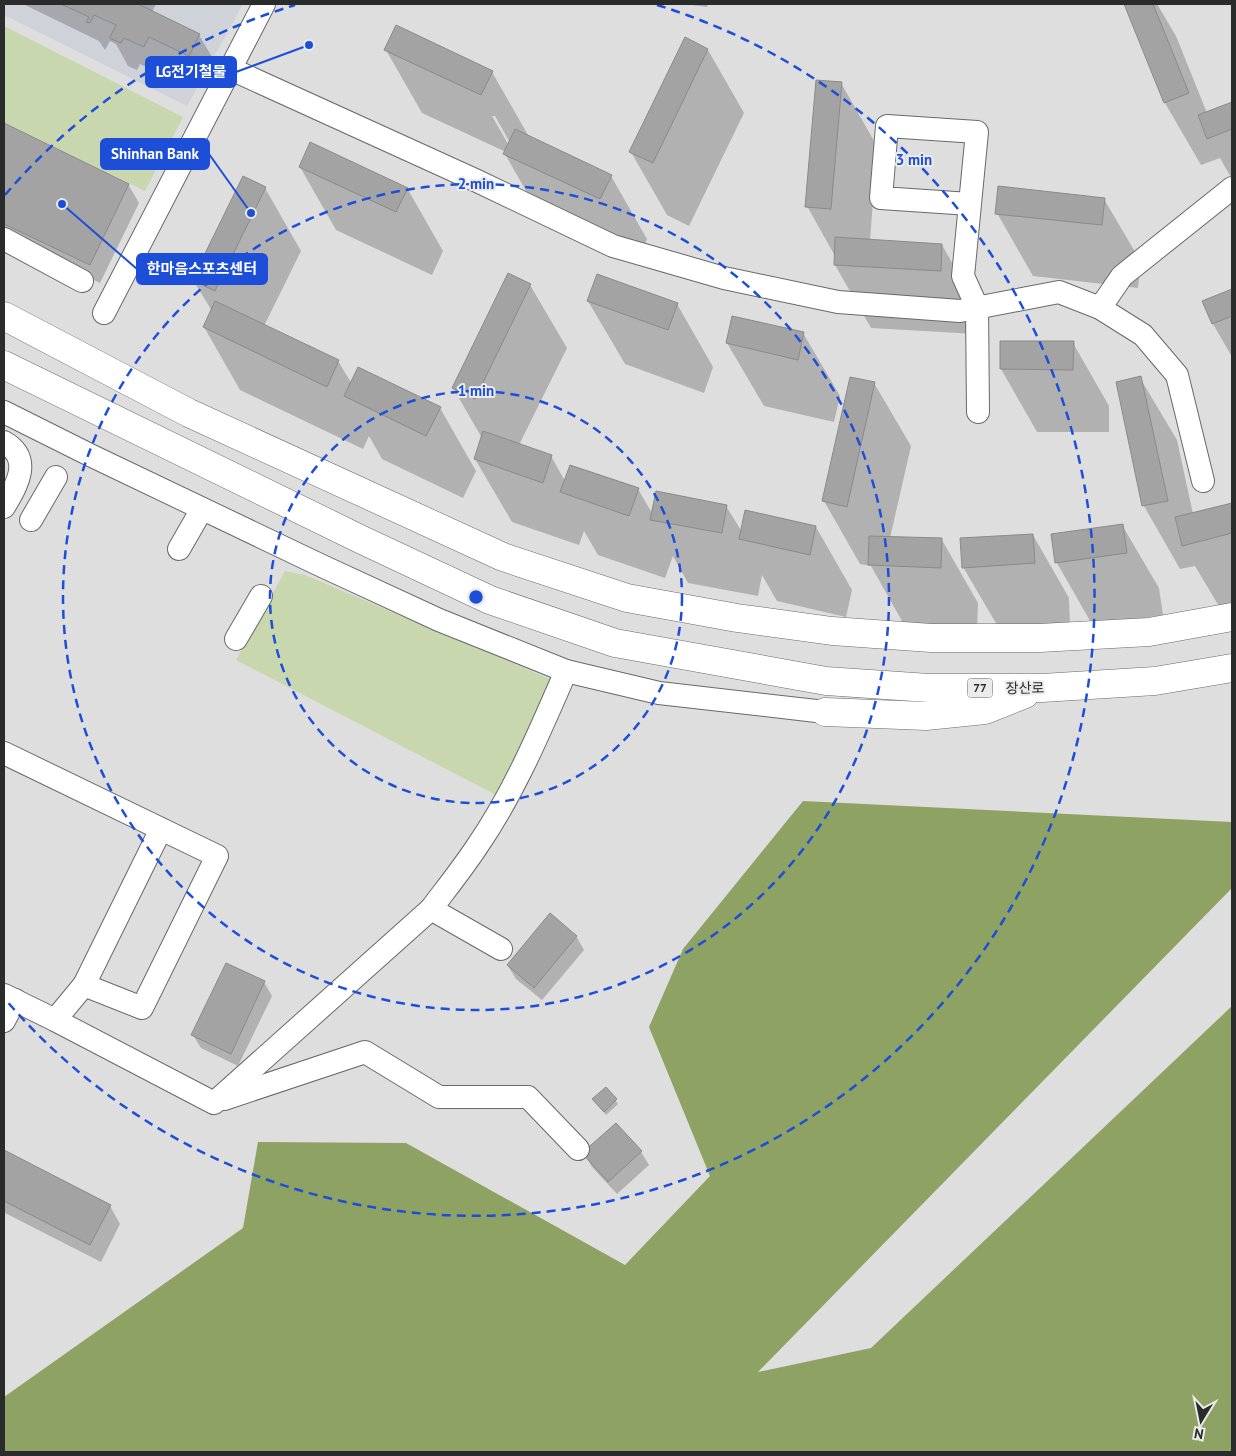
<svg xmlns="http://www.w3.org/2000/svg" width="1236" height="1456" font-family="'PT Sans','Noto Sans KR',sans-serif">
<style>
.built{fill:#d0d2da}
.green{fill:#c8d7ad}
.forest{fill:#8da263}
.shadow{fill:#0003;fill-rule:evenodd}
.building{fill:#a3a3a4;stroke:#8a8a8b}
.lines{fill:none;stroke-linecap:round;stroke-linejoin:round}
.minor-casing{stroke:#69696a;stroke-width:24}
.highway-casing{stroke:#69696a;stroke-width:29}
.minor{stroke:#fff;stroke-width:22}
.highway{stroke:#fff;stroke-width:28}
.ring{fill:none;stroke:#1d4ed8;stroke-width:2.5;stroke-dasharray:9 6}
.labels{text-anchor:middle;stroke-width:4;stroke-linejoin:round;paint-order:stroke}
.shield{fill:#ebebec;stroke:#646565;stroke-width:1}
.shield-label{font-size:12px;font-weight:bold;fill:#2a2b2b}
.street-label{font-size:14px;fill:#2a2b2b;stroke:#ebebec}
.centre{fill:#1d4ed8;stroke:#ebebec;stroke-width:2.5}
.ring-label{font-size:15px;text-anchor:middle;font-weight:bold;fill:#1d4ed8;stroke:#ebebec;stroke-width:4;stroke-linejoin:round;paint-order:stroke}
.leader{fill:none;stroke:#1d4ed8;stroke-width:2}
.callout-dot{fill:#1d4ed8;stroke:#ebebec;stroke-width:2}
.callout{fill:#1d4ed8;stroke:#1d4ed8;stroke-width:2}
.callout-label{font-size:15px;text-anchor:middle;font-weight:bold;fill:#fff}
</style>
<rect width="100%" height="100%" fill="#dededf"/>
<path class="built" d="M4,4H243L187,106L4,15Z"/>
<g class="green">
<path d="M4,26L183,117L145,191L4,123Z"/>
<path d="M285,571L305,575L550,679L529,739L498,796L236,660Z"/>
</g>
<path class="forest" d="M803,801L1232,822V888L758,1372L871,1348L1232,1006V1452H4V1397L243,1228L258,1142L406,1143L625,1265L710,1176L649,1027L683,949Z"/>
<g class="shadow">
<path d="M23,4H156L152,12L199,35L215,62L205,83L164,63L159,73L140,64L137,70L128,66L116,44L110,41L105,50L99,41Z"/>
<path d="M684,4H708L707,7Z"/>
<path d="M1125,4H1157L1176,36L1207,113L1232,104V179L1220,158L1201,165L1165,103Z"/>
<path d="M386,50L492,72L528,135V136L611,176L647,239L637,262L541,217L505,154L506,152L422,113ZM492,116H495L513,148L511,149Z"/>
<path d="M708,50L744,113L689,226L667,215L631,152Z"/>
<path d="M841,83L877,146L870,241L942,245L978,308L976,334L871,328L835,265V256L807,206Z"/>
<path d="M4,125L128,184L139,203L100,283L4,236Z"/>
<path d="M300,167L407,188L443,251L432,275L336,230Z"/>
<path d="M265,188L301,251L264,326L338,361L352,384L440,408L476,471L463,498L382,459L369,436L363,449L240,390L204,327L212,311L193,280Z"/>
<path d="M1104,199L1141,262L1138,288L1033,276L997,213Z"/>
<path d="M530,285L567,348L519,445L551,456L565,481L638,489L653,515L726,506L742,532L816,527L852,590L846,617L777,601L762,575L758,596L688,583L673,556L665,578L598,555L584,531L579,545L512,522L475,459L482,438L453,388Z"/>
<path d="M1232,290V357L1213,324L1204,301Z"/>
<path d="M588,301L677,304L713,367L704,393L625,364Z"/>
<path d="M803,333L840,396L834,422L764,406L727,343Z"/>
<path d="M1073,343L1109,406V432H1037L1001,369Z"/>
<path d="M1140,378L1177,440L1193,514L1232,504V605L1220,608L1195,566L1180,569L1144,506L1117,383Z"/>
<path d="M874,383L911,446L890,538L942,540L978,603L977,630L906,628L871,566L860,564L824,501Z"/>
<path d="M1122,525L1159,588L1163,615L1093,626L1057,563Z"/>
<path d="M1033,535L1069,598L1070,626L1000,630L963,567Z"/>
<path d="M576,936L584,950L542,1000L516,979L508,966Z"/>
<path d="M264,982L272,996L238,1066L201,1048L193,1035Z"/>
<path d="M606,1088L618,1104L606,1115L596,1103Z"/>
<path d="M616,1124L641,1152L649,1165L617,1194L592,1167L584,1153Z"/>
<path d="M4,1151L110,1206L120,1224L101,1262L5,1213L4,1216Z"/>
</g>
<g class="building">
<path d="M61,4H138L200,34L189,56L149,37L144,47L124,38L121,43L111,39L110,37L116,25L94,15L90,23L86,22L89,17Z"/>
<path d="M1124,4H1153L1189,93L1164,103Z"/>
<path d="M396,25L493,71L481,95L384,50Z"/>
<path d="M685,37L708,49L653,163L629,152Z"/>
<path d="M816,80L842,82L831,209L805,207Z"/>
<path d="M1232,102V129L1207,139L1198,115Z"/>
<path d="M4,123L129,184L90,265L4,224Z"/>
<path d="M515,129L612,175L600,199L503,154Z"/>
<path d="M310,142L408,188L396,212L299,167Z"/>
<path d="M243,176L266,187L215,291L192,280Z"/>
<path d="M998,186L1105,198L1102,225L995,214Z"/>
<path d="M835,237L942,244L941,271L834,265Z"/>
<path d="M508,273L531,284L475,399L452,388Z"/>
<path d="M597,274L678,303L668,330L587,301Z"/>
<path d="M1232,289V316L1212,324L1202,301Z"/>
<path d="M215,301L339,360L327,387L203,327Z"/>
<path d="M732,316L804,332L798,360L726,343Z"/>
<path d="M1000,341H1074L1073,370L1000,369Z"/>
<path d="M358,367L441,407L426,436L344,396Z"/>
<path d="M1141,376L1168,501L1142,506L1116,382Z"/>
<path d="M850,377L875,382L847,507L822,501Z"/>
<path d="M483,431L552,455L543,483L474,459Z"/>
<path d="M570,465L639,488L629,516L560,492Z"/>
<path d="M656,491L727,505L722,533L650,520Z"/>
<path d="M1232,503V533L1182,546L1175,517Z"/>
<path d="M745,510L816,526L810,555L739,539Z"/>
<path d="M1123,524L1127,553L1055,563L1051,534Z"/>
<path d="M1033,534L1035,563L962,568L960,538Z"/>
<path d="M869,536L942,538L941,568L868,565Z"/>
<path d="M550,913L577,936L534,988L507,965Z"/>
<path d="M226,963L265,981L231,1054L191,1035Z"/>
<path d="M606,1087L617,1099L604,1112L592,1099Z"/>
<path d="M616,1123L642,1151L608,1182L582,1153Z"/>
<path d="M4,1150L111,1205L90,1245L4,1201Z"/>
</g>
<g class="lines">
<g class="minor-casing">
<g id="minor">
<path d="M231,69L475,180L613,246L724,278L838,302L960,311L1059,292L1100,308L1143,335L1177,375L1203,481"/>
<path d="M970,204L881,198L887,126L977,132L963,276L977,307L978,412"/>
<path d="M4,239L82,281"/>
<path d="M1100,308L1122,276L1232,188"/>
<path d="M104,313L264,4"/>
<path d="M4,412L90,455L320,565L439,620L566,671L659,693L825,712"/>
<path d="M4,442C33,459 17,485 4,507"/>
<path d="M31,520L56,477"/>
<path d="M179,549L202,509"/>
<path d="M236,639L261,596"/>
<path d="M4,753L217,856L142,1008L84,985L55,1020L214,1103L431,909L501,949"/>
<path d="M431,909C446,889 462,869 476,848C514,793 540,731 566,671"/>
<path d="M84,985L161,829"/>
<path d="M4,995L55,1020"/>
<path d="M4,1021L15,1000"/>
<path d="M224,1099L365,1052L439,1097H528L578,1149"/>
</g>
</g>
<g class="highway-casing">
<g id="highway">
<path d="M4,316L189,413L503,557L627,598L737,618L832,631L931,638H1040L1149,632L1232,617"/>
<path d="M4,365L360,539L490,600L615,643L826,681L929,688H1042L1155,681L1232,668"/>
<path d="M825,712L926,716L985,710L1025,694"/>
</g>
</g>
<use href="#minor" class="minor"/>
<use href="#highway" class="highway"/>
</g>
<g class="ring">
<circle cx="476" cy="597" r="206"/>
<circle cx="476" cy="597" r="413"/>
<path d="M5 195A619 619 0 0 1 295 5M657 5A619 619 0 1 1 5 999"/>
</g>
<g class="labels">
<rect class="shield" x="967.5" y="678.5" width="25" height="19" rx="4"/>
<g class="shield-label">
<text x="980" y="692">77</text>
</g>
<g class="street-label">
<text transform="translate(1025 688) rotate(-1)" y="5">장산로</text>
</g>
</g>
<circle cx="476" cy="597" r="8" class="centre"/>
<g class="ring-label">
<text x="914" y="165">3 min</text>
<text x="476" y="189">2 min</text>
<text x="476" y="396">1 min</text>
</g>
<path class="leader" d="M309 45L236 72M251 213L209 154M62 204L137 269"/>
<g class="callout-dot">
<circle cx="309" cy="45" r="5"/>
<circle cx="251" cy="213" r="5"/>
<circle cx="62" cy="204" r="5"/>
</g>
<g class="callout">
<rect x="146" y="57" width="90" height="30" rx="5"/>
<rect x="101" y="139" width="108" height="30" rx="5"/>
<rect x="137" y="254" width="130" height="30" rx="5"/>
</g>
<g class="callout-label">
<text x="191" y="77">LG전기철물</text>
<text x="155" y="159">Shinhan Bank</text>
<text x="202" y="274">한마음스포츠센터</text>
</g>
<rect width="1236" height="1456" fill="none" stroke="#2a2b2b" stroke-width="10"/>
<g transform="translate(1201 1421) rotate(190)" stroke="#ebebec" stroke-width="4" paint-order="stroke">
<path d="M0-4L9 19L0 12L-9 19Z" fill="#2a2b2b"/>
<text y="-8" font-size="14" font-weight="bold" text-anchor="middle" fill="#2a2b2b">N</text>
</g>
</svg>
